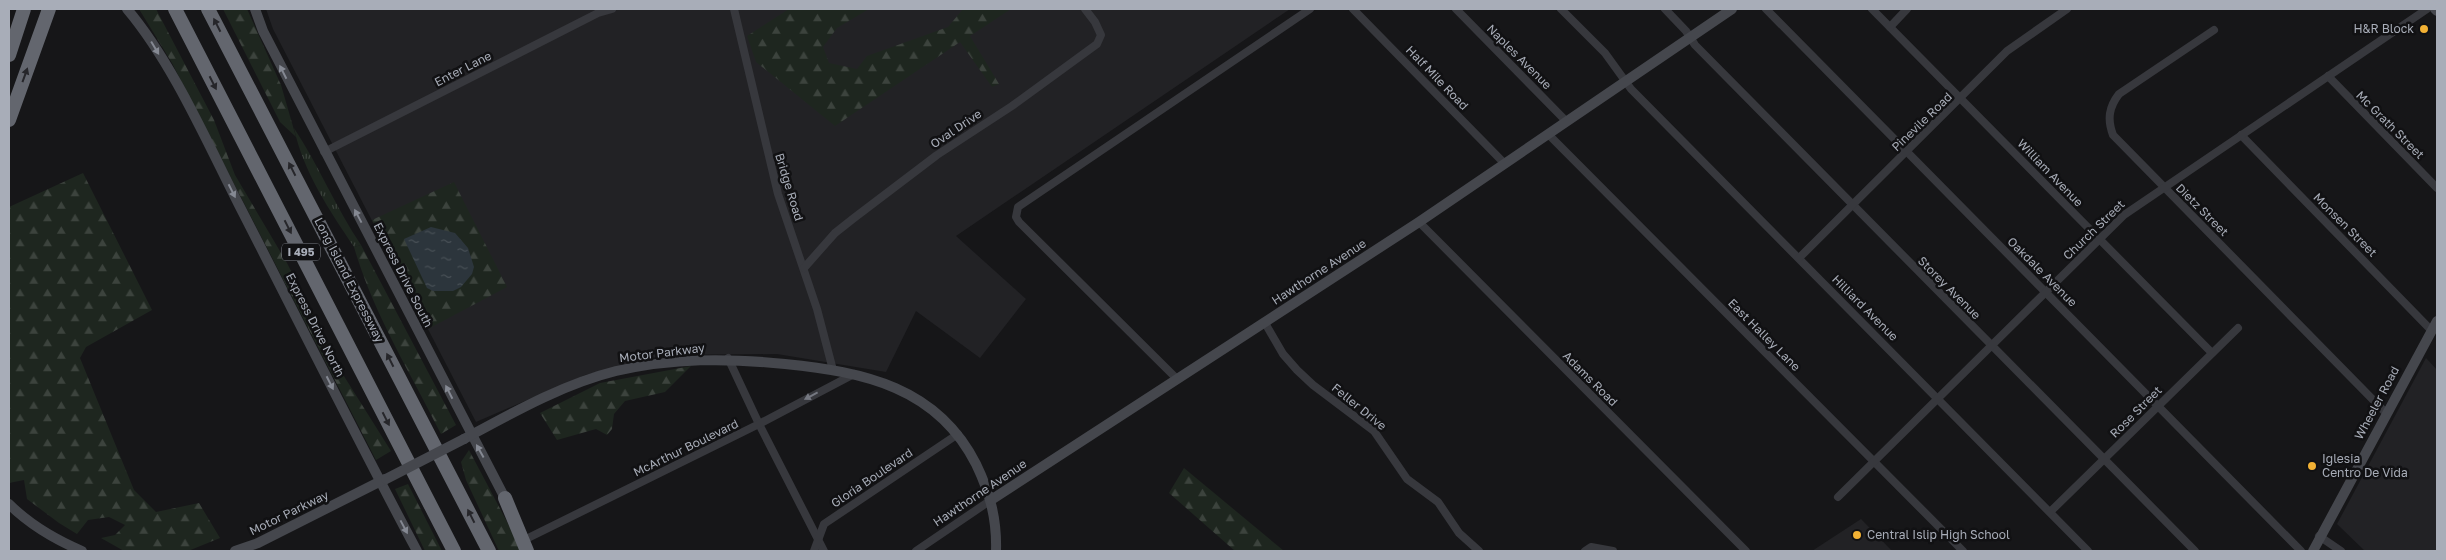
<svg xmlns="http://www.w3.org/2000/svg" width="2446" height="560" font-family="'Golos Text',sans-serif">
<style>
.built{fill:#222225}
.grass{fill:url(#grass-tufts)}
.forest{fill:url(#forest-firs)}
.water{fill:url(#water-ripples)}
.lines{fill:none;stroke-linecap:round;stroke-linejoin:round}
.street{stroke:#37383d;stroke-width:8}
.secondary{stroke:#45474d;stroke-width:10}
.highway{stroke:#63666e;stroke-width:14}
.secondary-bridge{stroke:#45474d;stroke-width:10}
.oneway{fill:#26262a}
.oneway2{fill:#858993}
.oneway3{fill:#757881}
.poi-dot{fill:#f2b134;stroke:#111113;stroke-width:2}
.labels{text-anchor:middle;stroke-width:5;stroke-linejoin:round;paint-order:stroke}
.shield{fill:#111113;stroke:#7b7e86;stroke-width:1}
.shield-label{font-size:11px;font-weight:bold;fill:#a8adb8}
.poi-label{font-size:12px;fill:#a8adb8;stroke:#111113;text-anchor:start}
.street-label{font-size:12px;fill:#a8adb8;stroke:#111113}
</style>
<defs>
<pattern id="grass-tufts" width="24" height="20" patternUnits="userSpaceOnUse" patternTransform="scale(1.25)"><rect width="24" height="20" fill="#1e261f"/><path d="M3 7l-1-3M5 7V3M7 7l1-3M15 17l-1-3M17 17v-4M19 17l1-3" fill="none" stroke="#3c433d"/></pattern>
<pattern id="forest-firs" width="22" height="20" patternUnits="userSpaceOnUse" patternTransform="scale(1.25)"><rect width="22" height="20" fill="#1e261f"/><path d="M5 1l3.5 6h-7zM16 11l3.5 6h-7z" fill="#3c433d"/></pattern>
<pattern id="water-ripples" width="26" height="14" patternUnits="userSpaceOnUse" patternTransform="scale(1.25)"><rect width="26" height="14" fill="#2c353c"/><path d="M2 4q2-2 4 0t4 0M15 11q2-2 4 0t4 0" fill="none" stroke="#485056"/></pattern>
</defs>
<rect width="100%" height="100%" fill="#161618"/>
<g class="built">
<path d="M266,9H1290L956,236L1026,299L980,358L916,311L886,372L777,354L664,355L585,375L476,422L273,29Z"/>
<path d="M2426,358L2437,370V551H2365L2337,524Z"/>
<path d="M1861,519L1892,551H1812Z"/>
</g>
<path class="grass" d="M294,128C319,166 336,208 361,245L354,247C330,211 303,172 294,128Z"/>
<g class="forest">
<path d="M139,9H156L214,120L235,175L287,263L342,373L391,451L376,460L172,63Z"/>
<path d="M223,9H247L281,85L296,137L280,122Z"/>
<path d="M789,9H869L837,28L823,47L829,63L857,69L867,56L948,27L963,9H1011L970,36L999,84L992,87L960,42L835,126L756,62L747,36Z"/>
<path d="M83,173L152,310L86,347L80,358L134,490L156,512L199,503L220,538L188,551H124L101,538L115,535L125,525L109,517L88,520L77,534L59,523L27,499L24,480L9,483V207Z"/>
<path d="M454,182L507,287L428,329L372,220Z"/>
<path d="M361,245L456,425L441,434C411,374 373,313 354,247Z"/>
<path d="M691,366L665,392L625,401L614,414L612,429L607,435L596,429L557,440L540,413L600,383Z"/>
<path d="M469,450L515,537L520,551H499L466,480L461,462Z"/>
<path d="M1184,468L1284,551H1235L1169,493Z"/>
<path d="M408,484L442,551H425L395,489Z"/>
</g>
<path class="water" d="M431,227L455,233L468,248L474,267L472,274L461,287L453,291H433L427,288L404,239Z"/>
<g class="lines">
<g class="street">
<path d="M734,9L778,194L817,309L833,370"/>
<path d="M1353,9L1505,164"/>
<path d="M1456,9L1566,121"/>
<path d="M1561,9L1605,53L1631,89L2088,551"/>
<path d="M1665,9L1686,31L1695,45L2195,551"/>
<path d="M1766,9L2301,551"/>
<path d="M1872,9L2212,353"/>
<path d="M1890,27L1907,9"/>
<path d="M2214,30L2119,94C2109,107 2107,119 2113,135L2386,413"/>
<path d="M2328,76L2437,188"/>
<path d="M1548,134L1963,551"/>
<path d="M2241,135L2432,331"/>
<path d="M324,152L598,13L612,9"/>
<path d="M1419,222L1746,551"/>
<path d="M1799,258L2007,51L2067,9"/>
<path d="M804,268L835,233L854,218L937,155L1012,106L1097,44L1101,35L1095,22L1085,9"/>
<path d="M1265,323L1283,354L1297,370L1313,385L1374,431L1407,479L1438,502L1459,533L1479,551"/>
<path d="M728,358L759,424L824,551"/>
<path d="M1177,379L1019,222L1016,217L1018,207L1310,9"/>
<path d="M1838,497L2124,215L2427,9"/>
<path d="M2050,512L2238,328"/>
<path d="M2319,536L2341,551"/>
<path d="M526,539L759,424L854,374"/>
<path d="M814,551L824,524L958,434"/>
<path d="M916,551L991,500"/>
<path d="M1585,551L1591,547L1613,551"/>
</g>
<g class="secondary">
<path d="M127,9C172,62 207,142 239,205C298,320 356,437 417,551"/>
<path d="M255,9L263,31L508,504"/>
<path d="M2435,9L2437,11"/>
<path d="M464,439C512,413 563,384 616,371C674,358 726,358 785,364C864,372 937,387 976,464C990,493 997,519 996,551"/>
<path d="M991,500L1419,222L1732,9"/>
<path d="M9,504C30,525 54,539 82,551"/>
<path d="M235,551L258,543L385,479"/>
<path d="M2313,551L2437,321"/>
</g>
<g class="highway">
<path d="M175,9L454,551"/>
<path d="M208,9L489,551"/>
<path d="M9,55L24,9"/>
<path d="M9,120L49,9"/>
<path d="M505,498L527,551"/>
</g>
<path class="secondary-bridge" d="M386,479L464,439"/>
</g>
<defs><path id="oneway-solid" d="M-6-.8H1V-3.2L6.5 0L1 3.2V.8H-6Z" transform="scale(1.25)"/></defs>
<g class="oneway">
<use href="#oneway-solid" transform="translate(217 25) rotate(-117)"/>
<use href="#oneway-solid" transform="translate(25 75) rotate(-70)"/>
<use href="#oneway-solid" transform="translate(213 83) rotate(63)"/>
<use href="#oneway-solid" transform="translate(292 169) rotate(-117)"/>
<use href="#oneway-solid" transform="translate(288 227) rotate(63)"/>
<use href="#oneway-solid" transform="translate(390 360) rotate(-117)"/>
<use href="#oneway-solid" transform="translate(386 419) rotate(63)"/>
<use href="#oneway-solid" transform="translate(471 516) rotate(-117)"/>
</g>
<g class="oneway2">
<use href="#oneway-solid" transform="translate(155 48) rotate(59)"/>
<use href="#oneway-solid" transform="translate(283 72) rotate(-117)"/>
<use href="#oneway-solid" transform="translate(232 191) rotate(63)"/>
<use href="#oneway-solid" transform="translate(358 216) rotate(-118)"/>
<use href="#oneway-solid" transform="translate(330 383) rotate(63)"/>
<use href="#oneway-solid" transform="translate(449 392) rotate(-117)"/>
<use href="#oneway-solid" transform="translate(480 451) rotate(-119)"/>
<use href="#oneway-solid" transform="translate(404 527) rotate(62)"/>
</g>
<use class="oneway3" href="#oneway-solid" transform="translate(811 396) rotate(152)"/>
<g class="poi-dot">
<circle cx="2424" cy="29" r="5"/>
<circle cx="2312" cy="466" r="5"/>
<circle cx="1857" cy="535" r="5"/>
</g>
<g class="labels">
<rect class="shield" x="282" y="243.5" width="38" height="17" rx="4"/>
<g class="shield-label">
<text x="301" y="256">I 495</text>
</g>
<g class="poi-label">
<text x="2414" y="33" text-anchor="end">H&amp;R Block</text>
<text x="2322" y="463">Iglesia<tspan x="2322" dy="14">Centro De Vida</tspan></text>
<text x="1867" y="539">Central Islip High School</text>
</g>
<g class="street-label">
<text transform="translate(1519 57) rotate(45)" y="4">Naples Avenue</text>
<text transform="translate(463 69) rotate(-27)" y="4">Enter Lane</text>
<text transform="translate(1437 78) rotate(46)" y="4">Half Mile Road</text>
<text transform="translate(1922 122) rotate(-44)" y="4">Pinevile Road</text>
<text transform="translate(2390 125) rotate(45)" y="4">Mc Grath Street</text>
<text transform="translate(956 129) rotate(-34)" y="4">Oval Drive</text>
<text transform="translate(2050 173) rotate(46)" y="4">William Avenue</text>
<text transform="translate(789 187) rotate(73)" y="4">Bridge Road</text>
<text transform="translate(2202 210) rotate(45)" y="4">Dietz Street</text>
<text transform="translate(2345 225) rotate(45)" y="4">Monsen Street</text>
<text transform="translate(2094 230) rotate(-44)" y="4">Church Street</text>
<text transform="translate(1319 272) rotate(-33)" y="4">Hawthorne Avenue</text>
<text transform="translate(2042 272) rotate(45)" y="4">Oakdale Avenue</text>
<text transform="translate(403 275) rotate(63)" y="4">Express Drive South</text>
<text transform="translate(349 280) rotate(63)" y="4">Long Island Expressway</text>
<text transform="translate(1949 288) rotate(45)" y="4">Storey Avenue</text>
<text transform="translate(1865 308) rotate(45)" y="4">Hilliard Avenue</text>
<text transform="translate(315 325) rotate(63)" y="4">Express Drive North</text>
<text transform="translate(1764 335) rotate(45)" y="4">East Halley Lane</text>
<text transform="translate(662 353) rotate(-7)" y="4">Motor Parkway</text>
<text transform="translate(1590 379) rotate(45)" y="4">Adams Road</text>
<text transform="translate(2377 403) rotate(-62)" y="4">Wheeler Road</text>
<text transform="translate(1359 407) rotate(39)" y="4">Feller Drive</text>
<text transform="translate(2136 412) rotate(-45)" y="4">Rose Street</text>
<text transform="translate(686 448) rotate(-26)" y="4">McArthur Boulevard</text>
<text transform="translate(872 478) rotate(-34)" y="4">Gloria Boulevard</text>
<text transform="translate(980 493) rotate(-34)" y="4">Hawthorne Avenue</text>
<text transform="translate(289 513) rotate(-26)" y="4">Motor Parkway</text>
</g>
</g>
<rect width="2446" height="560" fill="none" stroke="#a8adb8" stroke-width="20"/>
</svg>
